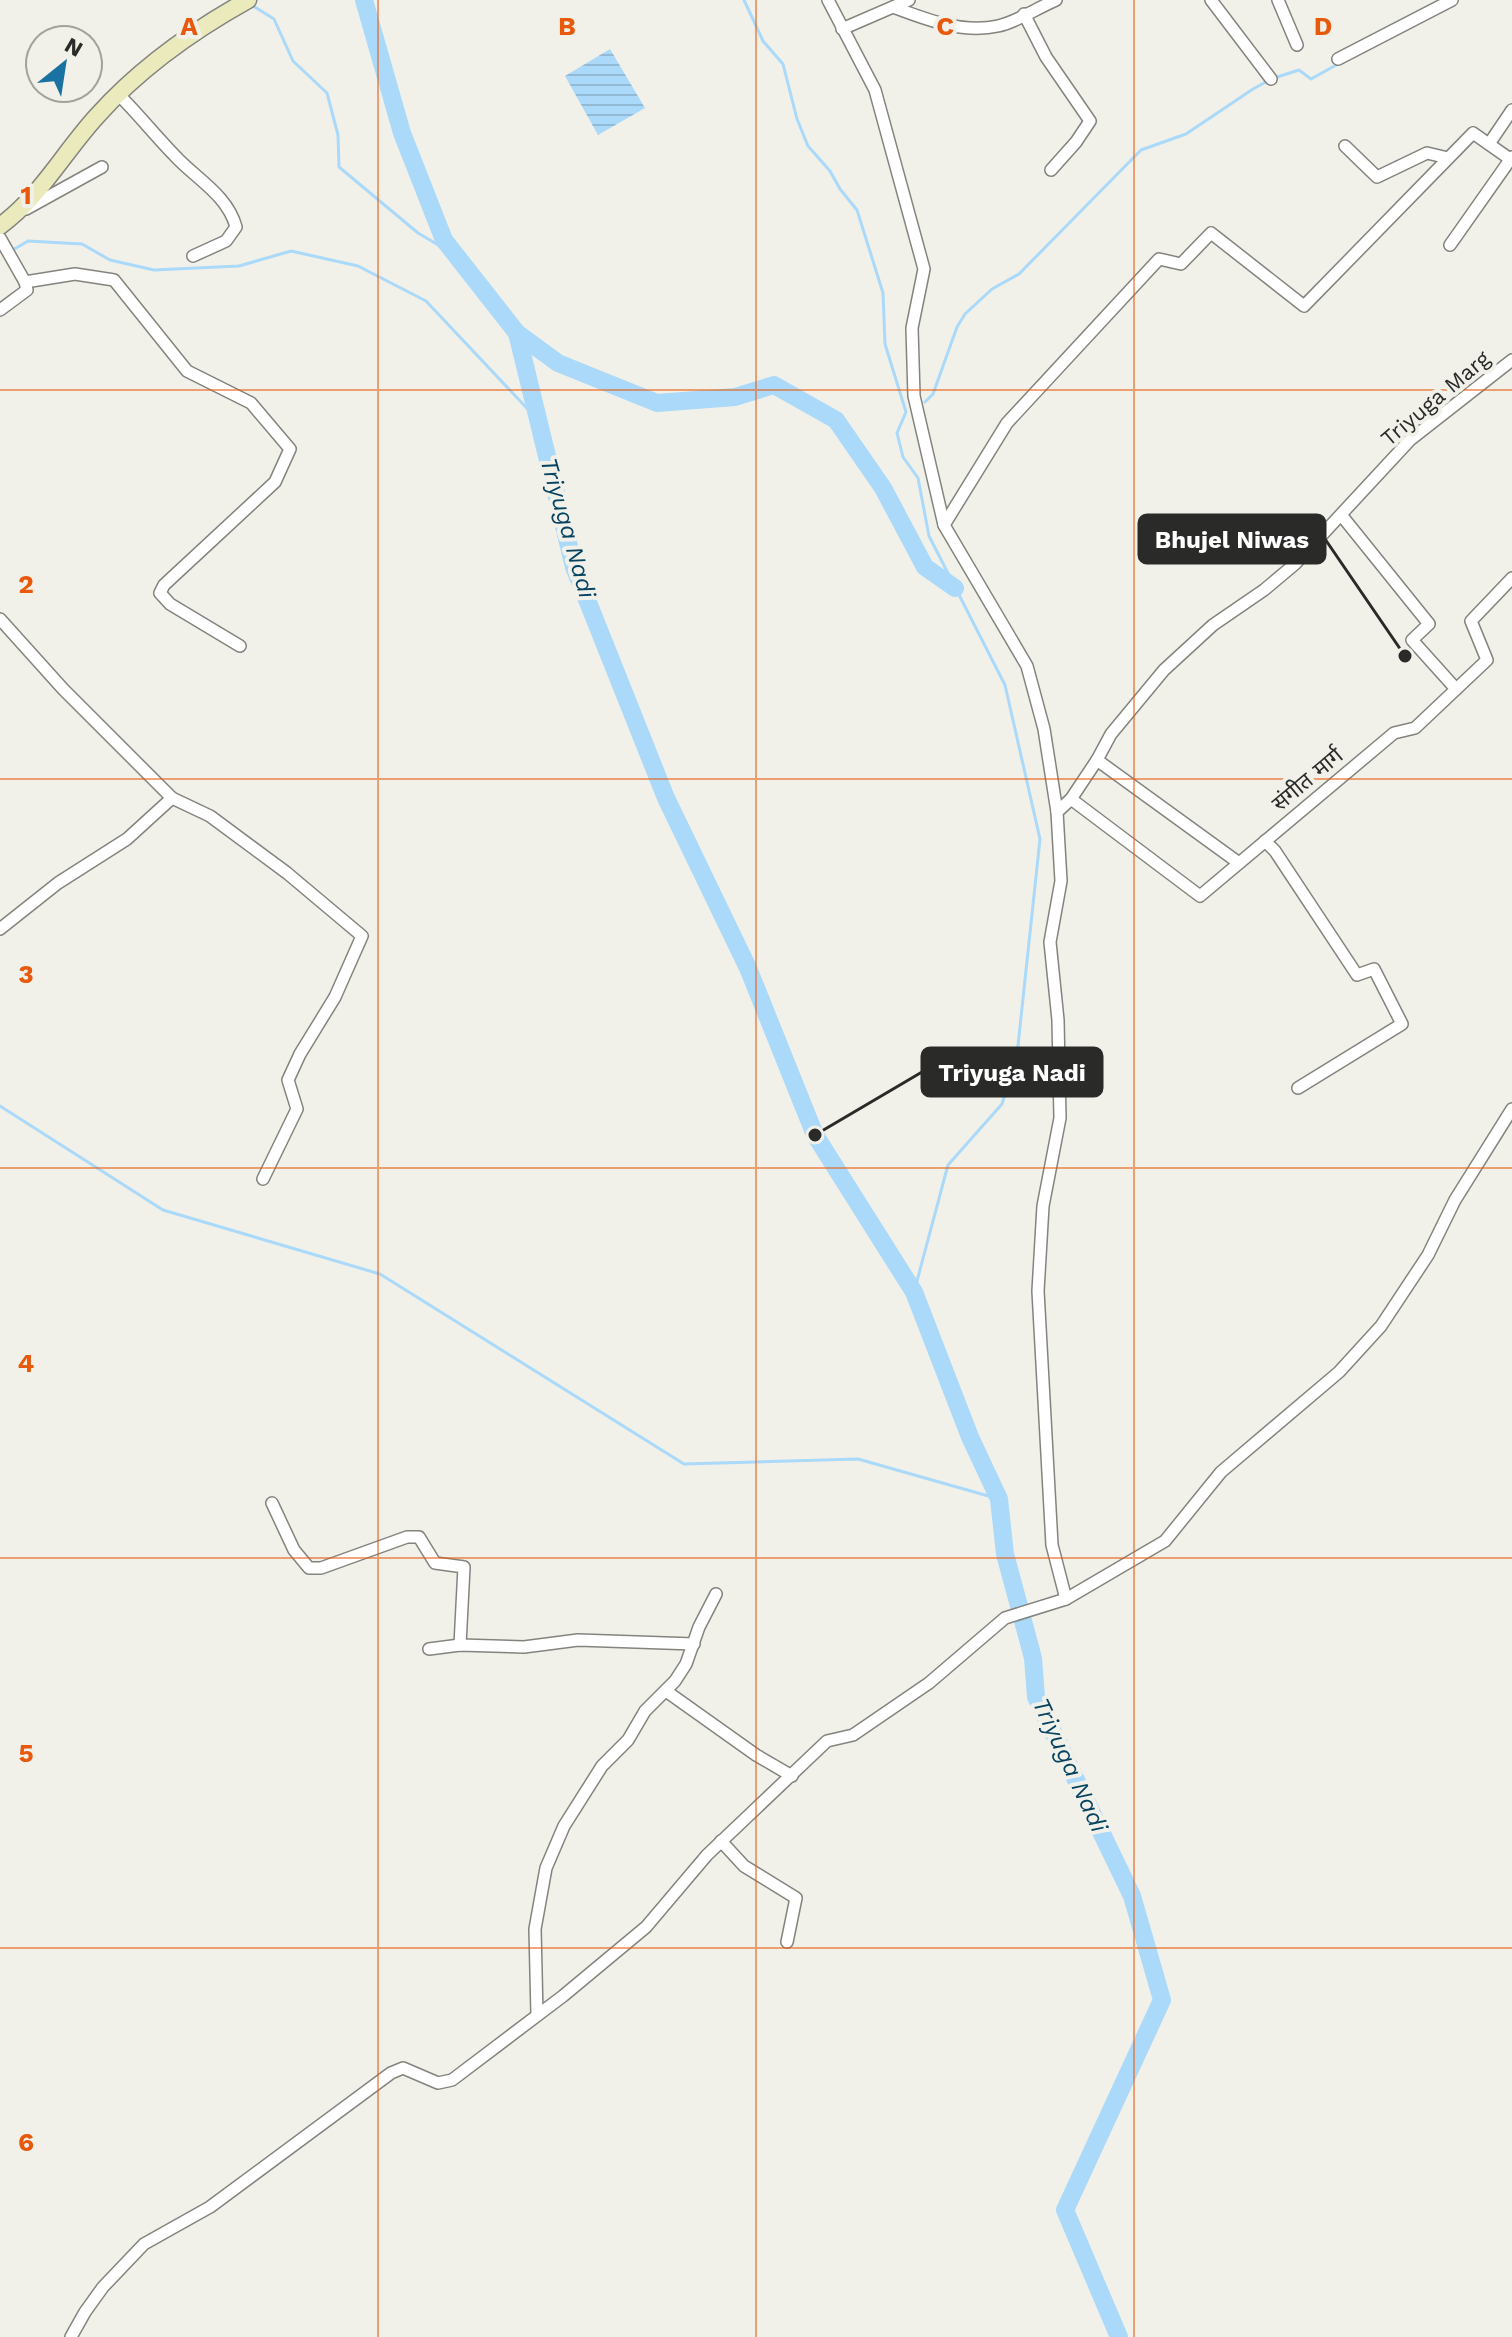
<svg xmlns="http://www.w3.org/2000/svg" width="1512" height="2337" font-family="'Work Sans','Noto Sans Devanagari',sans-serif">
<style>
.water{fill:url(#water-rules)}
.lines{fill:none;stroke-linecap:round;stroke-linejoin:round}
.stream{stroke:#aad9f9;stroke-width:3}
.river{stroke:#aad9f9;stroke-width:18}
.minor-casing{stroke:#84847e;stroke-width:14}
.secondary-casing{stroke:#84847e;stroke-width:19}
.minor{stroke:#fff;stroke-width:11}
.secondary{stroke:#ebeabc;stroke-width:16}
.grid{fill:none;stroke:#e8590c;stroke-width:2;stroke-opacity:0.55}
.labels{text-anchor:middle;stroke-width:8;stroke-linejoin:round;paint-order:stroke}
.street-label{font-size:22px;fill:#2a2b28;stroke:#f1f1ea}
.water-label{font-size:24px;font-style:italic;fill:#054361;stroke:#f1f1ea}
.grid-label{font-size:26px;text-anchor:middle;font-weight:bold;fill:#e8590c;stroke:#f1f1ea;stroke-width:8;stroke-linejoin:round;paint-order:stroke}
.leader{fill:none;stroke:#2a2b28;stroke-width:3}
.callout-dot{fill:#2a2b28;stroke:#f1f1ea;stroke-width:3}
.callout{fill:#2a2b28;stroke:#2a2b28;stroke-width:3}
.callout-label{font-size:24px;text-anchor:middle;font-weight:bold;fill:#fff}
</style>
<defs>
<pattern id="water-rules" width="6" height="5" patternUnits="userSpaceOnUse" patternTransform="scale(2)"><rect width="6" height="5" fill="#aad9f9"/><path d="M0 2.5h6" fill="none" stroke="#92bad5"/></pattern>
</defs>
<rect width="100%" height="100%" fill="#f1f1ea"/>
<path class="water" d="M610,49L645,108L598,135L565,76Z"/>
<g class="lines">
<g class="stream">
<path d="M744,0L763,41L783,64L797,119L808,146L830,171L840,189L857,210L883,293L885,344L906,412L897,433L903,457L918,478L929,536L1005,685L1040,839L1017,1055L1002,1104L948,1165L914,1292"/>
<path d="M250,4L274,19L293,61L327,93L338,135L339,167L418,233L457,256"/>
<path d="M11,251L28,241L82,244L110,260L154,270L239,266L291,251L358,266L426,301L539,421"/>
<path d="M925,402L933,394L957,327L965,314L992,289L1019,274L1141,150L1186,134L1253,89L1271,79L1299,70L1311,79L1338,64"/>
<path d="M0,1106L163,1210L380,1274L684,1464L858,1459L999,1499"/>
</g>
<g class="river">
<path d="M364,0L402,133L444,240L517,333L574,567L666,798L748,968L815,1135L914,1292L970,1437L999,1499L1005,1554L1033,1658L1036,1697L1132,1896L1162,2000L1065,2210L1119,2337"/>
<path d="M517,333L558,363L657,403L735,397L774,385L836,420L883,488L925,567L955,588"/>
</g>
<g class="minor-casing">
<g id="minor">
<path d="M828,0L875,90L924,269L912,328L914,396L944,525L1027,666L1044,729L1057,812L1061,881L1050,942L1058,1020L1060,1118L1043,1206L1038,1291L1052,1545L1066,1599"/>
<path d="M1211,0L1271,79"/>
<path d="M1278,0L1297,45"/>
<path d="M893,7C925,19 962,34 998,26C1017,22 1037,8 1056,0"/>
<path d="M1024,14L1046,57L1090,121L1076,142L1051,170"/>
<path d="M842,29L909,0"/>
<path d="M1338,59L1452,0"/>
<path d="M119,95C140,116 158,139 179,160C200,181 228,197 236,227L226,241L193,256"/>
<path d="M1489,144L1512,110"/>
<path d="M1345,146L1377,177L1427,153L1448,158"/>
<path d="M26,209L102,167"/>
<path d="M0,238L25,282L75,274L114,280L187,371L251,403L290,449L275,482L164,585L160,593L170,604L240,646"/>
<path d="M1450,245L1512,157"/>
<path d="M0,310L27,290L25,282"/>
<path d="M1342,516L1429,624L1412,640L1456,689"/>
<path d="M944,525L1007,423L1159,259L1181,264L1211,233L1304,306L1473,133L1510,159"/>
<path d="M0,619L63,689L172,798L210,816L287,873L362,936L335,997L300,1054L288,1080L297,1109L263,1179"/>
<path d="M1097,760L1239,863"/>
<path d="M1071,799L1200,896L1394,733L1415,728L1487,660L1471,621L1512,578"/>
<path d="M1057,812L1071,799L1097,760L1111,734L1164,670L1213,625L1264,590L1295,564L1410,440L1512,360"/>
<path d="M1265,841L1275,851L1357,975L1374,969L1402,1024L1298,1088"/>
<path d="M0,929L58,883L127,839L172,798"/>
<path d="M272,1503L294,1550L309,1568H321L407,1537H419L435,1563L464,1567L460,1645"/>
<path d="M429,1649L460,1645L524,1647L578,1640L694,1644"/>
<path d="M666,1691L756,1755L792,1776"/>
<path d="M721,1841L744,1866L796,1898L787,1942"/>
<path d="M537,2015L535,1929L546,1868L564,1826L602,1766L628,1740L645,1711L675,1681L686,1664L699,1627L716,1594"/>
<path d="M71,2337L85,2312L103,2287L144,2244L210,2207L391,2073L403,2068L438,2083L452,2080L563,1996L646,1927L707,1855L827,1741L853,1735L929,1683L1005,1618L1066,1599L1165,1541L1221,1472L1339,1372L1381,1326L1428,1255L1455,1200L1512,1109"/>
</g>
</g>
<g class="secondary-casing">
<path id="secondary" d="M0,226C40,197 64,152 97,116C139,69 194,30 248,0"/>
</g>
<use href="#minor" class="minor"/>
<use href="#secondary" class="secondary"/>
</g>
<path class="grid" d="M378,0V2337M756,0V2337M1134,0V2337M0,390H1512M0,779H1512M0,1168H1512M0,1558H1512M0,1948H1512"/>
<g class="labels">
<g class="street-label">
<text transform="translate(1435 398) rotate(-40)" y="8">Triyuga Marg</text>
<text transform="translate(1307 779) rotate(-40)" y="8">संगीत मार्ग</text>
</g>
<g class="water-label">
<text transform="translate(568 528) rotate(74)" y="8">Triyuga Nadi</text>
<text transform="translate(1070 1765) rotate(65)" y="8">Triyuga Nadi</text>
</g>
</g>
<g class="grid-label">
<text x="189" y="35">A</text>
<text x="567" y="35">B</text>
<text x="945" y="35">C</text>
<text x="1323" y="35">D</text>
<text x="26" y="204">1</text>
<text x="26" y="593">2</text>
<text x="26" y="983">3</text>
<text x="26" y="1372">4</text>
<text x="26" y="1762">5</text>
<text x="26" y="2151">6</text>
</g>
<path class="leader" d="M1405 656L1325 539M815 1135L922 1072"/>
<g class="callout-dot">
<circle cx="1405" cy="656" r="8"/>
<circle cx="815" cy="1135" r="8"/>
</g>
<g class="callout">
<rect x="1139" y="515" width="186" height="48" rx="8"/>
<rect x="922" y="1048" width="180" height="48" rx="8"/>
</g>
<g class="callout-label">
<text x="1232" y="548">Bhujel Niwas</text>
<text x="1012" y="1081">Triyuga Nadi</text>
</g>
<g transform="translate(64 64) rotate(30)"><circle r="38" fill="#f1f1ea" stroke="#a1a29c" stroke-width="2"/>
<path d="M0-6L14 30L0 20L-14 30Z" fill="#1972a1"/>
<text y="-12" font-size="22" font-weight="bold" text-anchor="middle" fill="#2a2b28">N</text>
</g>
</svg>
